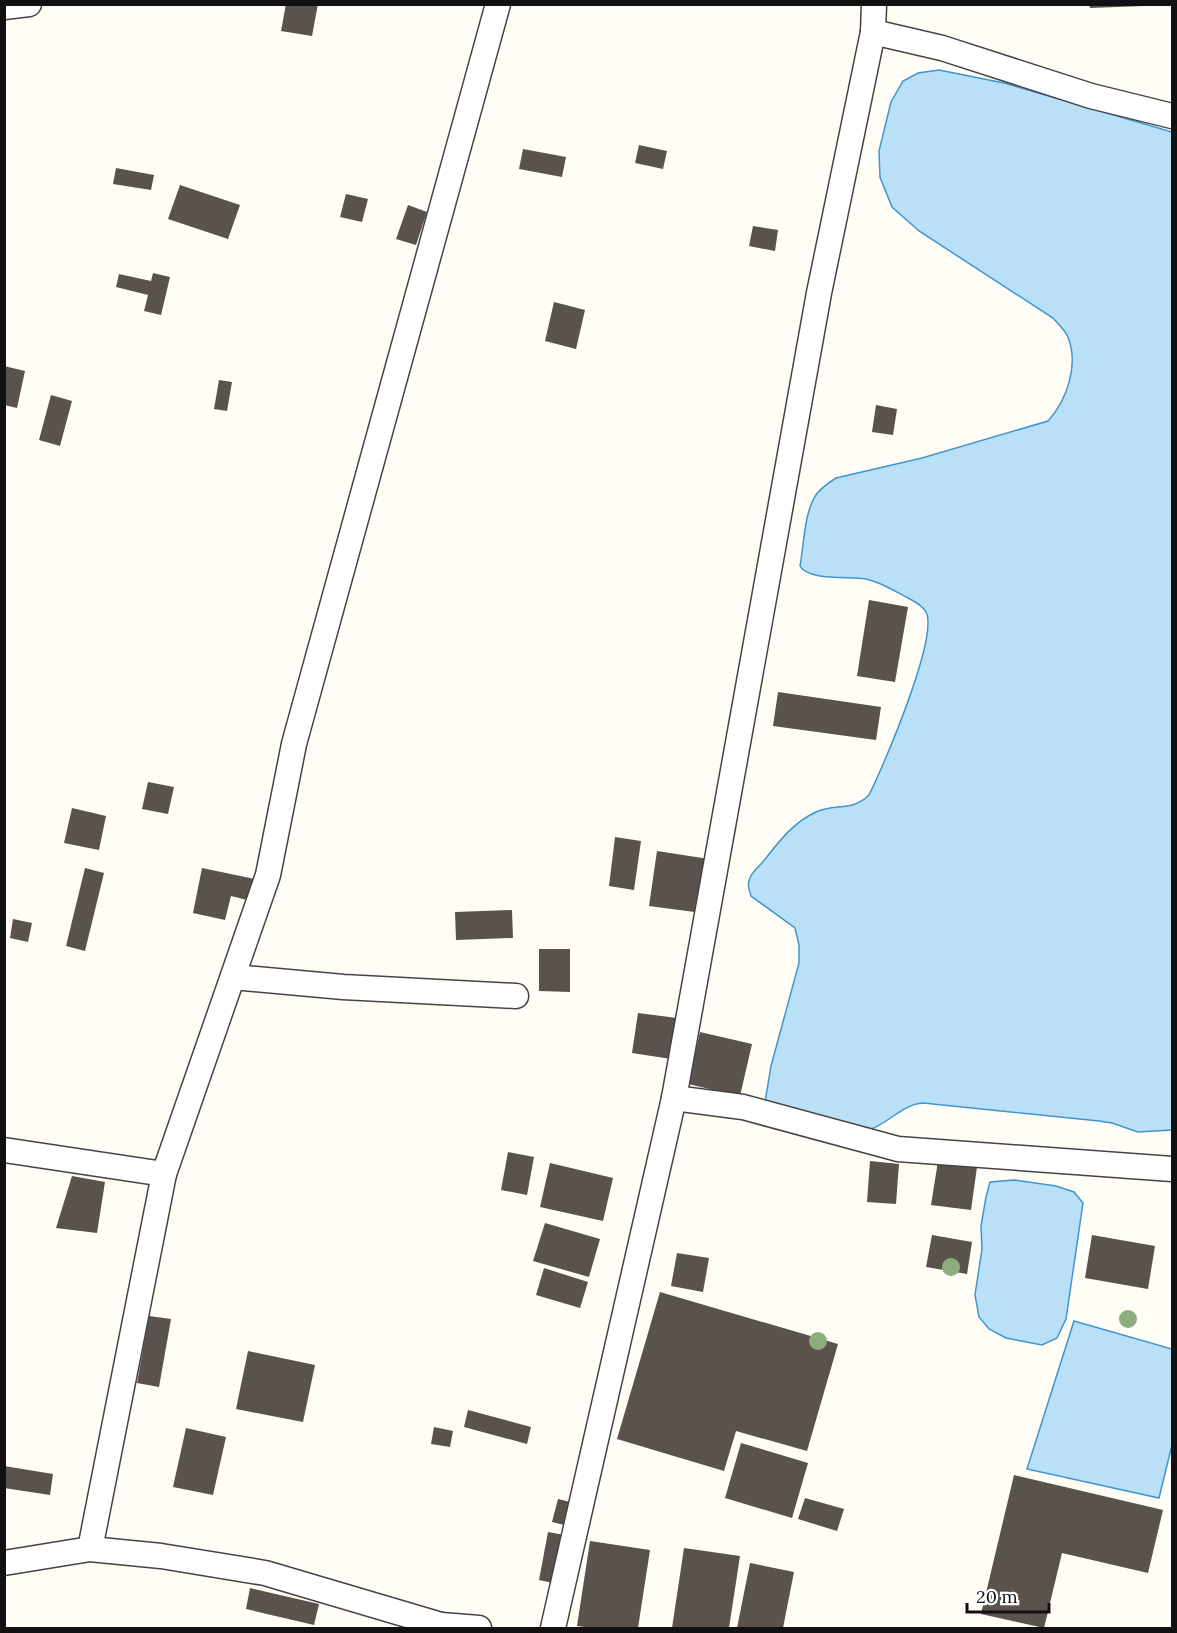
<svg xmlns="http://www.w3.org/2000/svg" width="1177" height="1633" font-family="Lora,serif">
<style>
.water{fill:#b9e0f7;stroke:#3f96cf;stroke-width:1.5}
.building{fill:#5a524d}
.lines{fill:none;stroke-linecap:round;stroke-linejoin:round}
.minor-casing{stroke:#444;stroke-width:27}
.minor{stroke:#fff;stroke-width:24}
.tree{fill:#8dad7f}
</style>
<rect width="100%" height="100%" fill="#fffdf5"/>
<g class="water">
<path d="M939,70L1004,83L1172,132V1130L1138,1132L1112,1123L1099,1121L923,1103C902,1104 886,1126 866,1131L765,1102L771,1066L799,963V945L795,928L751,896C749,890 747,884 750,878C752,872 758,867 762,863C778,843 792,823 816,812C835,803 852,812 869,795C883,767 939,637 926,612C922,605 914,601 908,598C894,591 881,582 866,579C850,576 808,581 800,566C804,544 804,517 814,498C819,489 828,483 836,478L922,458L1048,421C1067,400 1079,365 1068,337C1065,330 1058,324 1053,318L919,231L892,207L880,177L879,151L891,102L903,81L918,73Z"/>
<path d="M1014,1180L1056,1186L1074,1192L1083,1203L1066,1319L1057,1338L1042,1345L1006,1338L989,1329L979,1317L975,1295L982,1249L981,1226L986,1197L990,1182Z"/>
<path d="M1074,1321L1172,1349V1445L1159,1498L1027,1469Z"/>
</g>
<g class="building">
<path d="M286,4H318L312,36L281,31Z"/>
<path d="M1089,4H1144V6L1090,8Z"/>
<path d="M639,145L667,151L663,169L635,163Z"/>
<path d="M523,149L566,157L562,177L519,169Z"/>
<path d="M116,168L154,175L151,190L113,184Z"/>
<path d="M180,185L240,205L228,239L168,219Z"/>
<path d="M346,194L368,199L362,222L340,217Z"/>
<path d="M408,205L427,212L416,245L396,239Z"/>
<path d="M753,226L778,230L775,251L749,246Z"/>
<path d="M153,273L170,277L161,315L144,311L148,295L116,287L119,274L151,281Z"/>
<path d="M554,302L585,310L576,349L545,341Z"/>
<path d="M4,366L25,371L17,408L4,405Z"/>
<path d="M219,380L232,382L227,411L214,409Z"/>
<path d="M51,395L72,401L60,446L39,440Z"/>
<path d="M876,405L897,409L893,435L872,432Z"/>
<path d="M869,600L908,607L895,682L857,676Z"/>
<path d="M778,692L881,707L876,740L773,726Z"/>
<path d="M148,782L174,787L168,814L142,809Z"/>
<path d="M72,808L106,816L99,850L64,843Z"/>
<path d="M615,837L641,841L634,890L609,886Z"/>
<path d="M657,851L709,859L702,913L649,906Z"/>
<path d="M85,868L104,873L85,951L66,946Z"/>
<path d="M202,868L260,880L255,902L231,896L225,920L193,913Z"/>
<path d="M512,910L513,938L456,940L455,912Z"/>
<path d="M13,919L32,923L28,942L10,938Z"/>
<path d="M539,949H570V992L539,991Z"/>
<path d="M638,1013L677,1018L671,1059L632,1053Z"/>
<path d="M700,1032L752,1044L740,1096L688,1084Z"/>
<path d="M508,1152L534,1157L527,1195L501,1190Z"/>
<path d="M870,1161L899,1164L896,1204L867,1202Z"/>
<path d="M938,1161L977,1167L971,1210L931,1205Z"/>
<path d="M550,1163L613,1178L603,1221L540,1207Z"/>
<path d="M72,1176L105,1182L97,1233L56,1228Z"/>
<path d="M545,1223L600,1239L589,1277L533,1261Z"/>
<path d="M932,1235L972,1242L967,1274L926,1267Z"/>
<path d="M1092,1235L1155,1246L1148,1289L1085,1278Z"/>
<path d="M677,1253L709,1258L703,1292L671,1286Z"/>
<path d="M544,1268L588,1282L580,1308L536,1295Z"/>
<path d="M660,1292L838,1344L807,1451L736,1431L724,1471L617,1439Z"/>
<path d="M149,1316L171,1319L159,1387L137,1383Z"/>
<path d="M248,1351L315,1365L303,1422L236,1409Z"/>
<path d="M468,1410L531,1427L527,1444L464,1427Z"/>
<path d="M434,1427L453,1431L450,1447L431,1444Z"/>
<path d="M186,1428L226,1437L213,1495L173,1487Z"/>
<path d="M741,1443L808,1463L792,1518L725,1498Z"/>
<path d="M4,1466L53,1474L50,1495L4,1488Z"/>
<path d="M1014,1475L1163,1510L1148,1573L1062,1553L1044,1628L981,1614Z"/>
<path d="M805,1498L844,1509L837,1531L798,1519Z"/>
<path d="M558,1499L590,1507L585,1530L552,1522Z"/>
<path d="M548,1532L581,1538L572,1587L539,1580Z"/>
<path d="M590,1541L650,1550L638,1628H592L577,1626Z"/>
<path d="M684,1548L740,1556L729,1628H672Z"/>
<path d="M750,1563L794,1572L783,1628H737Z"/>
<path d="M250,1588L319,1604L314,1625L246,1609Z"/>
</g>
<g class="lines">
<g class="minor-casing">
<g id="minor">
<path d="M4,7L29,4"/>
<path d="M873,32L942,48L1091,96L1172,116"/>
<path d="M233,977L343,987L516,996"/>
<path d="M674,1098L743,1107L898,1149L1172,1169"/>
<path d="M4,1150L164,1174L90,1549"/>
<path d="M164,1174L268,875L294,744L498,4"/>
<path d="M4,1563L90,1549L161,1556L265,1573L441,1625V1628"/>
<path d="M441,1625L479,1628"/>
<path d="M553,1628L674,1098L819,293L873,32L874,4"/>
</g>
</g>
<use href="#minor" class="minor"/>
</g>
<g class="tree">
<circle cx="951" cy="1267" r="9"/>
<circle cx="1128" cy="1319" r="9"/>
<circle cx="818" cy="1341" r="9"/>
</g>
<rect width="1177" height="1633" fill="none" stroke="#111111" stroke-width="12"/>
<path d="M967 1603v9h82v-9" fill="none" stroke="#111111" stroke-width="3"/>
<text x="976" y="1603" font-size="18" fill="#111111" stroke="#ffffff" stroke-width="4.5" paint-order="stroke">20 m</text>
</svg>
